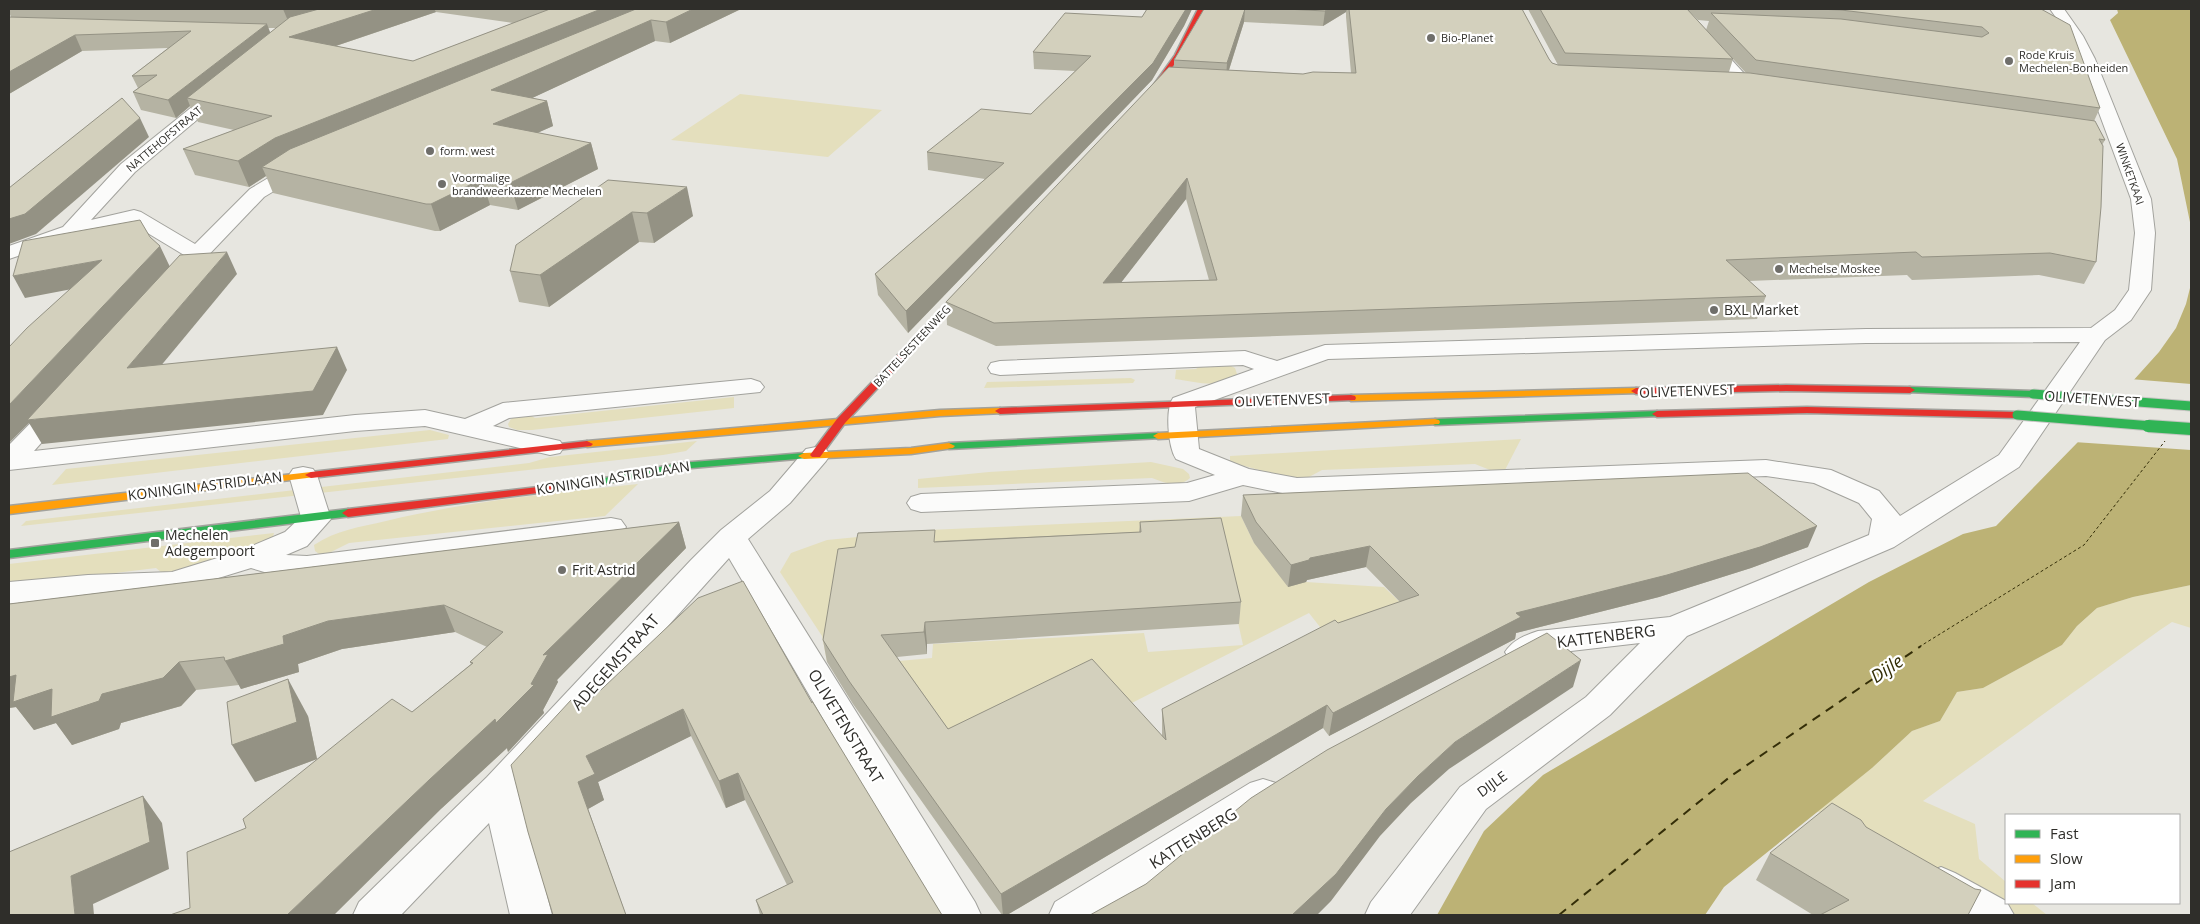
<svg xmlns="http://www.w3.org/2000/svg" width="2200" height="924" font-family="'Open Sans',sans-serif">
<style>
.green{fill:#e4dfbd}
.water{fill:#bcb275}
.pier{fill:#e7e6e0}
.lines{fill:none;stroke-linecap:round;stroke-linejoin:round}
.ferry-far1{stroke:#342e08;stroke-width:1;stroke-dasharray:3 2.5;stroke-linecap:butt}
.ferry{stroke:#342e08;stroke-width:2;stroke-dasharray:9 7;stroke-linecap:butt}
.street-casing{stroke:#a2a29d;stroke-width:2}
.fast-casing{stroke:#a2a29d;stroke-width:3}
.slow-casing{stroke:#a2a29d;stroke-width:3}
.jam-casing{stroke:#a2a29d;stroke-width:3}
.street{fill:#fbfbfa;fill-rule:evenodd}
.fast{fill:#30b455;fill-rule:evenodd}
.slow{fill:#ff9f0a;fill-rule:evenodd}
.jam{fill:#e5322d;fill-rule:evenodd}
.fast-bridge-far1-casing{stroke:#c5c4c1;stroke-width:11;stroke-linecap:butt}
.fast-bridge-casing{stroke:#c5c4c1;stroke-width:14;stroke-linecap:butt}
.fast-bridge-far1{stroke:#30b455;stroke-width:9}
.fast-bridge{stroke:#30b455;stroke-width:12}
.wall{fill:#b5b3a3;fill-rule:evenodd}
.shaded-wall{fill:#949284}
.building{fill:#d3d0bd;stroke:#949284;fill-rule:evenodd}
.poi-dot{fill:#6f6e6a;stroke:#fff;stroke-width:2}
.labels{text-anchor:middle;stroke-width:4.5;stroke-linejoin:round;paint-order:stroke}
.far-poi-label{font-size:11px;fill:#2f2e2a;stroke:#fff;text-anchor:start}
.far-street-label{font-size:11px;fill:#2f2e2a;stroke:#fff}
.poi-label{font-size:14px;fill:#2f2e2a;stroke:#fff;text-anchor:start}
.street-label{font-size:14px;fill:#2f2e2a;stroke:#fff}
.near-street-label{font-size:16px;fill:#2f2e2a;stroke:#fff}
.near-water-label{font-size:18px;font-style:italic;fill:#342e08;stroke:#fff}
</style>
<rect width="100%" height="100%" fill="#e7e6e0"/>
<g class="green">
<path d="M740,94L882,110L828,157L671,140Z"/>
<path d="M1204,363H1225L1235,368L1237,374C1225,391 1192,381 1175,379L1176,370L1196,369Z"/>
<path d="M1131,378L1135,380L1133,383L984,388L987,382Z"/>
<path d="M734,397V408L532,430H517L509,427L508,424L511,419L524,412L535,418Z"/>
<path d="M430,430L449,435L448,439L52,485L66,469Z"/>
<path d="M1521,439L1505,470H1490L1475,464L1322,470L1309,477H1285L1230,462V456Z"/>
<path d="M697,441L686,451L663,455L21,526L26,521L529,463L550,457Z"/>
<path d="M1151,462L1183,469L1189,474L1190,478C1179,488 1164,483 1152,478L918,488V479L989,472Z"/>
<path d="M638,484L605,516L349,543L327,554H319L315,551L314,545C336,530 360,527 386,521C469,501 553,493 638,484Z"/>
<path d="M1241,516L1254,543L1306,582L1384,587L1405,607L1331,641L1309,613L1118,710L949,750L843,666L932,658L933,644L1144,633L1148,652L1243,645L1220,540L827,662L822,636L780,572L791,553L827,540L929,530Z"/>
<path d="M274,533L272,540L209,565L162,573L156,568L9,586V564Z"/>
<path d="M2191,585V628L2172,622L2160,630L1923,801L1975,824L1979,859L2006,882V903H2032L2047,915H2005L1817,811L1872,768L1912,731L1940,721L1957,692L1983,688L2062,645L2077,626L2097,608L2133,597Z"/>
</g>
<g class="water">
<path d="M2117,9H2191V227L2177,159L2110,20L2118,13Z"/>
<path d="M2191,284V585L2133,597L2097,608L2077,626L2062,645L1983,688L1957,692L1940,721L1912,731L1872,768L1724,887L1705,915H1437L1484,831L1543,775L1869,582L1963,534L1996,526L2077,443L2159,352L2176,328L2186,304Z"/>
</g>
<path class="pier" d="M2130,379L2191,384V450L2074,442Z"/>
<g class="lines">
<path class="ferry-far1" d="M1919,647L2084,545L2165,441"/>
<path class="ferry" d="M1559,915L1731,776L1921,646"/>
<g class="street-casing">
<g id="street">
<path d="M1671,9H1685L1751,81L1753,84L1751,87H1739Z"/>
<path d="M2050,9H2064L2083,36L2095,59L2151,199L2155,233L2151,290L2131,320L2105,340L2019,467L1894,547L1687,636L1610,715L1486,809L1410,915H1365L1371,902L1460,787L1586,697L1640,643L1545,654L1522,664L1510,660L1505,652C1513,640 1525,635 1538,631L1670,617L1869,535L1872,519L1859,503L1814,483L1766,476L1297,496L1243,485L1189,501L921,512L911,509L907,503L911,497L921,494L1187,483L1215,475L1176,459C1168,447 1165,409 1173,398L1254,369L1243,365L1000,375L991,373L988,368L991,363L1000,361L1245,351L1277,361L1325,345L1866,329L2091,328L2115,310L2129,290L2135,233L2131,199L2079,59L2069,36ZM2080,342L1999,455L1900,516L1879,491L1831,470L1766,460L1297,478L1249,469L1199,449L1195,407L1328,359L1866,343Z"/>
<path d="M224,84L230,86L232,89L230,92L135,172L91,220L134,210L141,212L195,244L250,189L295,162L302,160L309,162L311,166L309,170L264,197L178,287L170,289L162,287L159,282L184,255L131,223L77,236L9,259V246L63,227L121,164L218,86Z"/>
<path d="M751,379L760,382L764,387L760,392L509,418L493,426L560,441L564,447L560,453L550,455L425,426L355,431L9,470V445L52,401L61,398L70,401L74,406L34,451L355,415L425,410L465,419L503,403Z"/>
<path d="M816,447L826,449L830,455L826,461L790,503L748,539L975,902L981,915H938L729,558L520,791L552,915H510L489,823L401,915H353L359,902L487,777L691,560L721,530L770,491L806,449Z"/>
<path d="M303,467L313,469L317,475L331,519L307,546L286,555L307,556L611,518L621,520L626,527L621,534L611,536L307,576L271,574L251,568L173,592L88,595L9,604V582L88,575L172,572L240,551L285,532L301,517L289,475L293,469Z"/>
<path d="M1263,779L1276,783L1282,794L1276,805L1104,915H1049L1055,902L1250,783Z"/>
<path d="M1941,867L1955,873L2006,901L2014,915H1957L1927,897L1921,885L1927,873Z"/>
</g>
</g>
<g class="fast-casing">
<g id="fast">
<path d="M1910,387L2033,391L2038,394L2033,397L1906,392L1905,390L1906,388Z"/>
<path d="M1657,411L1662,414L1661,416L1435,425L1430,422L1435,419Z"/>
<path d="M1158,433L1163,436L1162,438L949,449L943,446L949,443Z"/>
<path d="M804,453L808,454L810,456L808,458L680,469L590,487L584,484L590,481L680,463Z"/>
<path d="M348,509L354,513L352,516L9,558V550Z"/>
</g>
</g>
<g class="slow-casing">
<g id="slow">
<path d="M1636,388L1640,389L1641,391L1640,393L1351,401L1346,398L1351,395Z"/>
<path d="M1000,408L1005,411L1004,413L940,416L587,447L581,444L587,441L940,410Z"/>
<path d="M1435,419L1439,420L1440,422L1439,424L1158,439L1153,436L1158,433Z"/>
<path d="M949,443L955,446L953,448L911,454L804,459L798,456L804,453L911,448Z"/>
<path d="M311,472L315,473L317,475L315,477L9,514V506Z"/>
</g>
</g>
<g class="jam-casing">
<g id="jam">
<path d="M1198,9H1204L1181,55L1150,98H1146L1145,97L1175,55Z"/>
<path d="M972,279L975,280V284L845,423L820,457H812L810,455L837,419L969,280Z"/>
<path d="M1786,385L1910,387L1915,390L1910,393L1786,391L1636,394L1631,391L1636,388Z"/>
<path d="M1351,395L1355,396L1356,398L1355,400L1000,414L995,411L1000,408Z"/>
<path d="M1807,407L2017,412L2022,415L2017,418L1807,413L1657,417L1652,414L1657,411Z"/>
<path d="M587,441L593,444L591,446L311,478L305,475L311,472Z"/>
<path d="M590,481L594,482L596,484L594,486L348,517L342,513L348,509Z"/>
</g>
</g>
<use href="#street" class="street"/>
<use href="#fast" class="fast"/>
<use href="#slow" class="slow"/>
<use href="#jam" class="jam"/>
<g class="fast-bridge-far1-casing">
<g id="fast-bridge-far1">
<path d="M2033,394L2191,406"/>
<path d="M2017,415L2164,427"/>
</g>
</g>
<g class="fast-bridge-casing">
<path id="fast-bridge" d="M2148,426L2191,429"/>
</g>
<use href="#fast-bridge-far1" class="fast-bridge-far1"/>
<use href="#fast-bridge" class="fast-bridge"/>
</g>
<g class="wall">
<path d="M9,9H741L670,43L655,41L532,98L547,101L553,126L537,133L591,143L598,169L518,210L490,205L440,231H435L273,193L266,176L249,187L195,175L183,149L234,130L198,122L190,106L176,118L141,110L133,92L138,88L132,76L168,48L82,51L9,94V17H11L9,12ZM436,12L513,23L413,61L336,46ZM268,28H276L270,33Z"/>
<path d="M1147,9H1192L1184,26L1152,80L908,333L878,295L875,274L985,179L928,170L927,152L1031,114L1075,71L1034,69L1033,52L1142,17Z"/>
<path d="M1204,9H1522L1549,59L1552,63L1558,65L1528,9H1687L1733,59L1729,72L1746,73L1706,30L1709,21L1698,20L1687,9H2041L2100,108L2094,121L2105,140L2102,145L2096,262L2084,284L2039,275L1912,280L1907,275L1749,281L1766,296L1757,319L996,346L947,325L946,302L1174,68V60ZM1346,12V17L1351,73L1303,74L1229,70L1244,22L1323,26ZM1186,199L1209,280L1121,282Z"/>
<path d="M608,180L693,216L654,243L639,242L549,307L519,302L510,271Z"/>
<path d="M1243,495L1808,547L1751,568L1659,597L1516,633L1515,639L1329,736L1323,728L1007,915H1002L853,704L827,662L823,640L936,541L1139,532L1140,522L1241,602L1239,624L927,644V654L897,657L948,729L1162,735V709L1338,623L1400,602L1366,567L1307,580L1306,582L1288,587L1254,543L1241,516Z"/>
<path d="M679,522L686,548L557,680L558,682L543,710L544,713L508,752L507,748L442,808L190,908L246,828L317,759L255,782L308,716L317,759L412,712L471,664L470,662L487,647L455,632L342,649L298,664L299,672L241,689L239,685L196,690L181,706L121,723L119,729L72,745L56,723L34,730L16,707L9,708V604Z"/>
<path d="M812,703L942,915H760L756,900L787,885L745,800L726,808L691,736L598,782L604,800L588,809L626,915H553L585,705Z"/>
<path d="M1866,827L1968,915H1813L1756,880L1770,853Z"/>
</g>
<g class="shaded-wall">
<path d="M283,9H354L291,28Z"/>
<path d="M377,9H434L436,12L297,59L289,37Z"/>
<path d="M601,9H657L262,167L266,176L249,187L238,161L275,138Z"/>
<path d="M693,9H741L670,43L666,22Z"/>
<path d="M1186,9H1192L1184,26L1152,80L908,333L906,311Z"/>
<path d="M1245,9L1244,22L1226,79L1227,63Z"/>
<path d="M1328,9H1347L1346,12L1323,26L1325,11Z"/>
<path d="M651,20L655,41L498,114L491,90Z"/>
<path d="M267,24L273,40L187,98L190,106L176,118L168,100Z"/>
<path d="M75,35L82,51L9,94V72Z"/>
<path d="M547,101L553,126L501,149L493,124Z"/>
<path d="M140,118L149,137L36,234L9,244V219Z"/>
<path d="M591,143L598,169L518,210L510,183Z"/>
<path d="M1187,178L1186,199L1103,306V283Z"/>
<path d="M482,179L490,205L440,231L431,204Z"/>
<path d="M687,187L693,216L654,243L647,213Z"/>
<path d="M632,212L639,242L549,307L540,275Z"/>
<path d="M160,246L170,267L32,420L337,347L347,370L323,415L42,444L29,423L9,443V405Z"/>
<path d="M227,252L237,274L140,391L127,368Z"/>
<path d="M102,260L114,281L25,298L13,276Z"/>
<path d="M679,522L686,548L557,680L558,682L543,710L544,713L508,752L507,748L442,808L334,915H287L429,780L531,684L543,655Z"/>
<path d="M1817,526L1808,547L1751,568L1659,597L1516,633L1515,639L1329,736L1333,713L1516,613Z"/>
<path d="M1370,546L1366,567L1307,580L1306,582L1288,587L1291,565L1310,558Z"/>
<path d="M444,605L455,632L342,649L298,664L299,672L241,689L225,661L283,636L328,621Z"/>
<path d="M925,622L927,644V654L924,632Z"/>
<path d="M1581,660L1573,687L1449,769L1411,803L1380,836L1331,901L1317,915H1292L1386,809L1418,776L1455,742Z"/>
<path d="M179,662L196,690L181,706L121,723L119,729L72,745L56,723L34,730L16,707L9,708V677L16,675L52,689L102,694Z"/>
<path d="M288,679L308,716L317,759L255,782L232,745Z"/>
<path d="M1327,705L1323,728L1007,915H1003L1001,894Z"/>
<path d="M683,709L691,736L598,782L604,800L588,809L626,915L578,782L586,756Z"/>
<path d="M738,773L745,800L726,808L719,781Z"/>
<path d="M143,796L162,823L169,869L93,904L94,915H75L71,876Z"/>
</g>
<g class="building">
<path d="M319,9H377L289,37L413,61L550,9H601L275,138L238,161L183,149L272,116L187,98L290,17Z"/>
<path d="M636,9H693L666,22L651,20L491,90L547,101L493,124L591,143L510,183L482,179L431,204H426L262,167L290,149Z"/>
<path d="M1147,9H1186L1153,63L906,311L875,274L1004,163L927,152L981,109L1031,114L1091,56L1033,52L1065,13L1142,17Z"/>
<path d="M1204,9H1245L1227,63L1174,60Z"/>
<path d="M1285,9H1328L1325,11Z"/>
<path d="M1349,9H1522L1549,59L1552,63L1558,65L1750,73L2095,121L2105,140L2099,139L2103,146L2101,207L2096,262L2050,253L1922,257L1916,252L1726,260L1766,296L994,323L946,302L1169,67L1303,74L1313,72L1356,73ZM1187,178L1217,280L1103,283Z"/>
<path d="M1540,9H1687L1733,59L1565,53Z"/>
<path d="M1816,9H2041L2070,25L2100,108L1756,60L1711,13L1841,19L1982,37L1989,33L1982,27L1841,10Z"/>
<path d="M9,17L267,24L168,100L133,92L157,75L132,76L191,31L75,35L9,72Z"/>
<path d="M122,98L140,118L25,214L9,219V188Z"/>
<path d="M608,180L687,187L647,213L632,212L540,275L510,271L516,245Z"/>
<path d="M140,220L150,237L160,246L9,405V347L27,328L102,260L13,276L23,241Z"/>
<path d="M227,252L127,368L337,347L313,391L27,420L180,255Z"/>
<path d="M1748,473L1817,526L1760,547L1667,575L1516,613L1521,617L1333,713L1327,705L1001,894L849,681L823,640L838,549L855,547L858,533L935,530L934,542L1141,532L1140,522L1221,518L1241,602L925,622L924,632L881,635L948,729L1092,659L1166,740L1162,709L1335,620L1338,623L1419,595L1370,546L1310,558L1309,560L1291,565L1256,522L1243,495Z"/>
<path d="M679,522L543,655L548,654L531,684L534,685L496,723L495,719L429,780L287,915H170L190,908L187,852L246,828L243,819L392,699L412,712L473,663L470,662L503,632L444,605L328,621L283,636L284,644L225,661L224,657L179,662L163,678L102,694L99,701L51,717L52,689L13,702L16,675L9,677V604Z"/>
<path d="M743,581L812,703V701L942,915H763L756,900L793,882L738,773L719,781L683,709L586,756L595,774L578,782L626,915H553L528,832L511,765L571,700L585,705L698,598Z"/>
<path d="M1547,633L1581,660L1455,742L1418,776L1386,809L1336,874L1292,915H1090L1146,884L1251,798L1327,750Z"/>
<path d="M288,679L297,722L232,745L227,702Z"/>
<path d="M143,796L150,842L71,876L75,915H9V852Z"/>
<path d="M1832,803L1861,820L1866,827L1975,889L1981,890L1968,915H1820L1849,900L1770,853Z"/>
</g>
<g class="poi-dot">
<circle cx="1431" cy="38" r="5"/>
<circle cx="2009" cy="61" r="5"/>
<circle cx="430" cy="151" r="5"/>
<circle cx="442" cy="184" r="5"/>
<circle cx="1779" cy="269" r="5"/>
<circle cx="1714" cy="310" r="5"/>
<rect x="150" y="538" width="10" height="10" rx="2.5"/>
<circle cx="562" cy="570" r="5"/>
</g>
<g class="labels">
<g class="far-poi-label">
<text x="1441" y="42">Bio-Planet</text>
<text x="2019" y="59">Rode Kruis<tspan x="2019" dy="13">Mechelen-Bonheiden</tspan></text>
<text x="440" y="155">form. west</text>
<text x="452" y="182">Voormalige<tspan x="452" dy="13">brandweerkazerne Mechelen</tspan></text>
<text x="1789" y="273">Mechelse Moskee</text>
</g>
<g class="far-street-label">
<text transform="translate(164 139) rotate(-40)" y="4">NATTEHOFSTRAAT</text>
<text transform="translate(2130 174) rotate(71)" y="4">WINKETKAAI</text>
<text transform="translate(912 346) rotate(-47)" y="4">BATTELSESTEENWEG</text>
</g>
<g class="poi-label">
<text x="1724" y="315">BXL Market</text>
<text x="165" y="540">Mechelen<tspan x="165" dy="16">Adegempoort</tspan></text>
<text x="572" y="575">Frit Astrid</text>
</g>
<g class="street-label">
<text transform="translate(1687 391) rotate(-2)" y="5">OLIVETENVEST</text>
<text transform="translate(2092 399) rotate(4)" y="5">OLIVETENVEST</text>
<text transform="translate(1282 400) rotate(-2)" y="5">OLIVETENVEST</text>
<text transform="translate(613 478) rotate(-9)" y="5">KONINGIN ASTRIDLAAN</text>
<text transform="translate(205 486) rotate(-7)" y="5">KONINGIN ASTRIDLAAN</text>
<text transform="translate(1492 784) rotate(-36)" y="5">DIJLE</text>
</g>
<g class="near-street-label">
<text transform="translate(1606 636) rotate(-7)" y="6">KATTENBERG</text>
<text transform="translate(615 662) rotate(-48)" y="6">ADEGEMSTRAAT</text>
<text transform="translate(846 726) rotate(59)" y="6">OLIVETENSTRAAT</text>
<text transform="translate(1193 838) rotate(-32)" y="6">KATTENBERG</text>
</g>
<g class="near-water-label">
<text transform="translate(1887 669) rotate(-34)" y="6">Dijle</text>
</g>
</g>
<rect width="2200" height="924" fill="none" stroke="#2f2e2a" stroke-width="20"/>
<rect x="2005" y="814" width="175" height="90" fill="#ffffff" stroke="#acabaa"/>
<rect x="2015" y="830" width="25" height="8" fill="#30b455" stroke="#acabaa"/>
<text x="2050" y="839" font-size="15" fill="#2f2e2a">Fast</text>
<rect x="2015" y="855" width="25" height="8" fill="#ff9f0a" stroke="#acabaa"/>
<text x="2050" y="864" font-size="15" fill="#2f2e2a">Slow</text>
<rect x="2015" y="880" width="25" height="8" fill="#e5322d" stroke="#acabaa"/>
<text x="2050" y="889" font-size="15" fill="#2f2e2a">Jam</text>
</svg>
